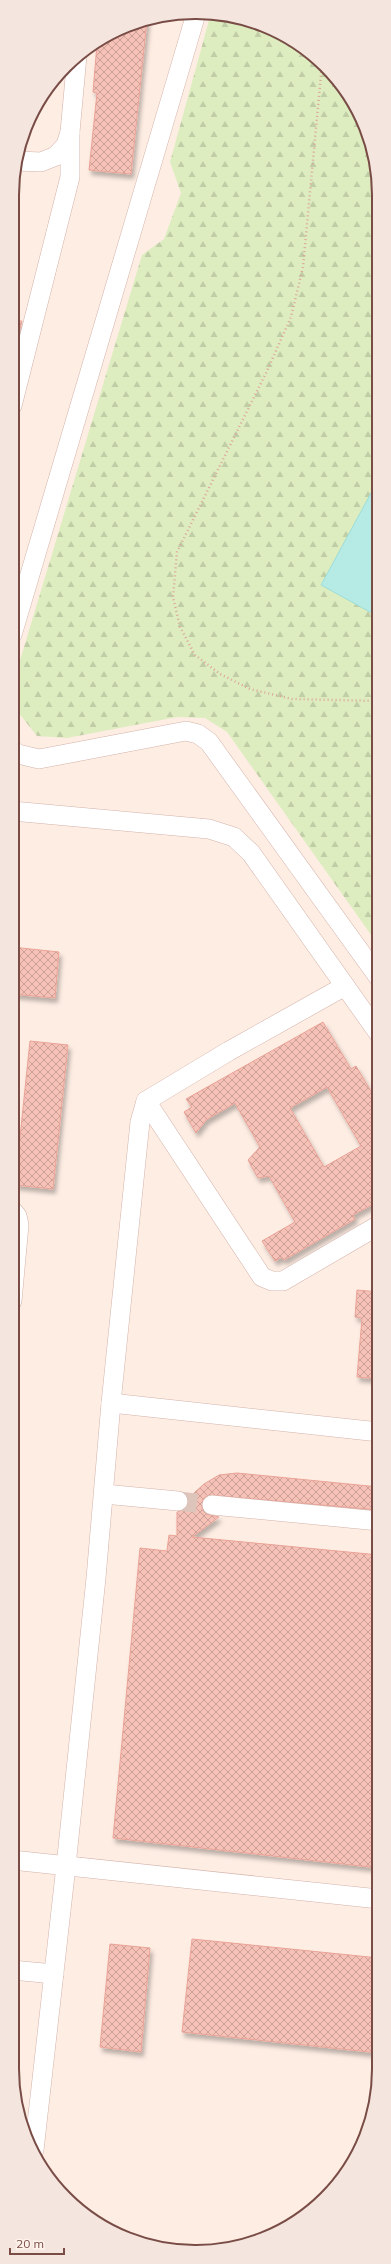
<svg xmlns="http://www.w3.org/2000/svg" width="391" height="2264" font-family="Mulish,sans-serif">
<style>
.forest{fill:url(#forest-firs)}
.water{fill:#b6eae5;stroke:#9bddd7}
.building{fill:url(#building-cross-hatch);stroke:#eba397;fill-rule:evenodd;filter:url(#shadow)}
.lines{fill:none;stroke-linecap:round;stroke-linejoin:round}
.minor-tunnel{stroke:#ddc5bc;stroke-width:19;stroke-dasharray:19 10;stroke-linecap:butt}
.minor-casing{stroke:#d3b3ab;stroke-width:20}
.path{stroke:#dca59b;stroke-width:2.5;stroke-dasharray:1 3;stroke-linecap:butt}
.minor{stroke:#fff;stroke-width:19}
.rim{fill:none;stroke:#794c46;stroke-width:2}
</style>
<defs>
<pattern id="forest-firs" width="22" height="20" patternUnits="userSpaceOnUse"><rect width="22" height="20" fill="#ddedc0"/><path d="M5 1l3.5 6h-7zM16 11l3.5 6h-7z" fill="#c1cda6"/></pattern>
<pattern id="building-cross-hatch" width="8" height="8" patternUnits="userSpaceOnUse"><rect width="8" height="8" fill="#f6c2b8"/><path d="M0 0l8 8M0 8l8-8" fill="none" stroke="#cca097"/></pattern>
<filter id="shadow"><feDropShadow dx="2.5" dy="4.5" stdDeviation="2" flood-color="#0004"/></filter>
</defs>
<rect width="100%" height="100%" fill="#feede3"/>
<path class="forest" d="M211,13L276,31L325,66L365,125L379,183V485L377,482L321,585L379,617V946L227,732L205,718L177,717L67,738L37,736L18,712V667L142,255L164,239L181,193L170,162Z"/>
<path class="water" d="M377,482L379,485V617L321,585Z"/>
<g class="building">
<path d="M147,20L131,174L89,170L97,93L93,92L97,44L137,22Z"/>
<path d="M12,321H22L12,360Z"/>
<path d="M12,947L59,952L55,998L12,994Z"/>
<path d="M323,1022L351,1069L356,1066L379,1105V1201L353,1215L355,1219L284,1260L282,1257L275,1261L262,1241L295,1222L269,1176L258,1178L248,1160L260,1147L235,1103L206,1120L196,1133L184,1112L192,1107L186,1099ZM327,1087L361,1146L324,1167L290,1108Z"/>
<path d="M30,1041L68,1045L53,1189L15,1185Z"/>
<path d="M357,1290L379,1292V1379L357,1377L362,1318L355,1317Z"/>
<path d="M237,1473L379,1487V1510L208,1495L203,1499L202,1510L206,1514L219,1517L192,1537L379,1555V1868L113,1838L140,1548L167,1551L169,1535L177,1536V1512L187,1508L189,1500L194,1493L204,1484L219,1475Z"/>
<path d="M192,1939L379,1958V2053L182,2032Z"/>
<path d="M110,1944L150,1948L141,2052L100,2047Z"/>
</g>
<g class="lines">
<path class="minor-tunnel" d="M178,1501L212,1505"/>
<g class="minor-casing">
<g id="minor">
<path d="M18,161L41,162L56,156L66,145L70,132L77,56"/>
<path d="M12,406L70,177V132"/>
<path d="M12,635L196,14"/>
<path d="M12,750L18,754L39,759L186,731L198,734L209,742L379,978"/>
<path d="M12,811L209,829L234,837L251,853L379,1034"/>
<path d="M146,1101L262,1277L272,1281H283L379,1225"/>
<path d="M12,1301L19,1225L17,1216L12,1210"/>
<path d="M111,1403L379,1432"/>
<path d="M104,1494L178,1501"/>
<path d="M212,1505L379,1521"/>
<path d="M12,1860L379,1899"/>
<path d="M12,1970L54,1974"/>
<path d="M34,2150L66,1866L96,1578L111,1403L140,1122L146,1101L229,1051L345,986"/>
</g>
</g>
<path class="path" d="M322,64L303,267L291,317L267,371L177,552L173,597L180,627L195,655L220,674L250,689L292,699L379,701"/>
<use href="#minor" class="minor"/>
</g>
<path d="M0 0H391V2264H0ZM195 19H196A176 176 0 0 1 372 195V2069A176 176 0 0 1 196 2245H195A176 176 0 0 1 19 2069V195A176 176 0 0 1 195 19Z" fill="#f4e6df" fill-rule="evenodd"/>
<path class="rim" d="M195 19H196A176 176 0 0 1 372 195V2069A176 176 0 0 1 196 2245H195A176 176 0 0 1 19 2069V195A176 176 0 0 1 195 19Z"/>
<path d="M10 2248v6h54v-6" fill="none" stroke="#794c46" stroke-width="2"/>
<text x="16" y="2248" font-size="12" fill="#794c46" stroke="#fff3ec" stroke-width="3" paint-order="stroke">20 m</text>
</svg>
